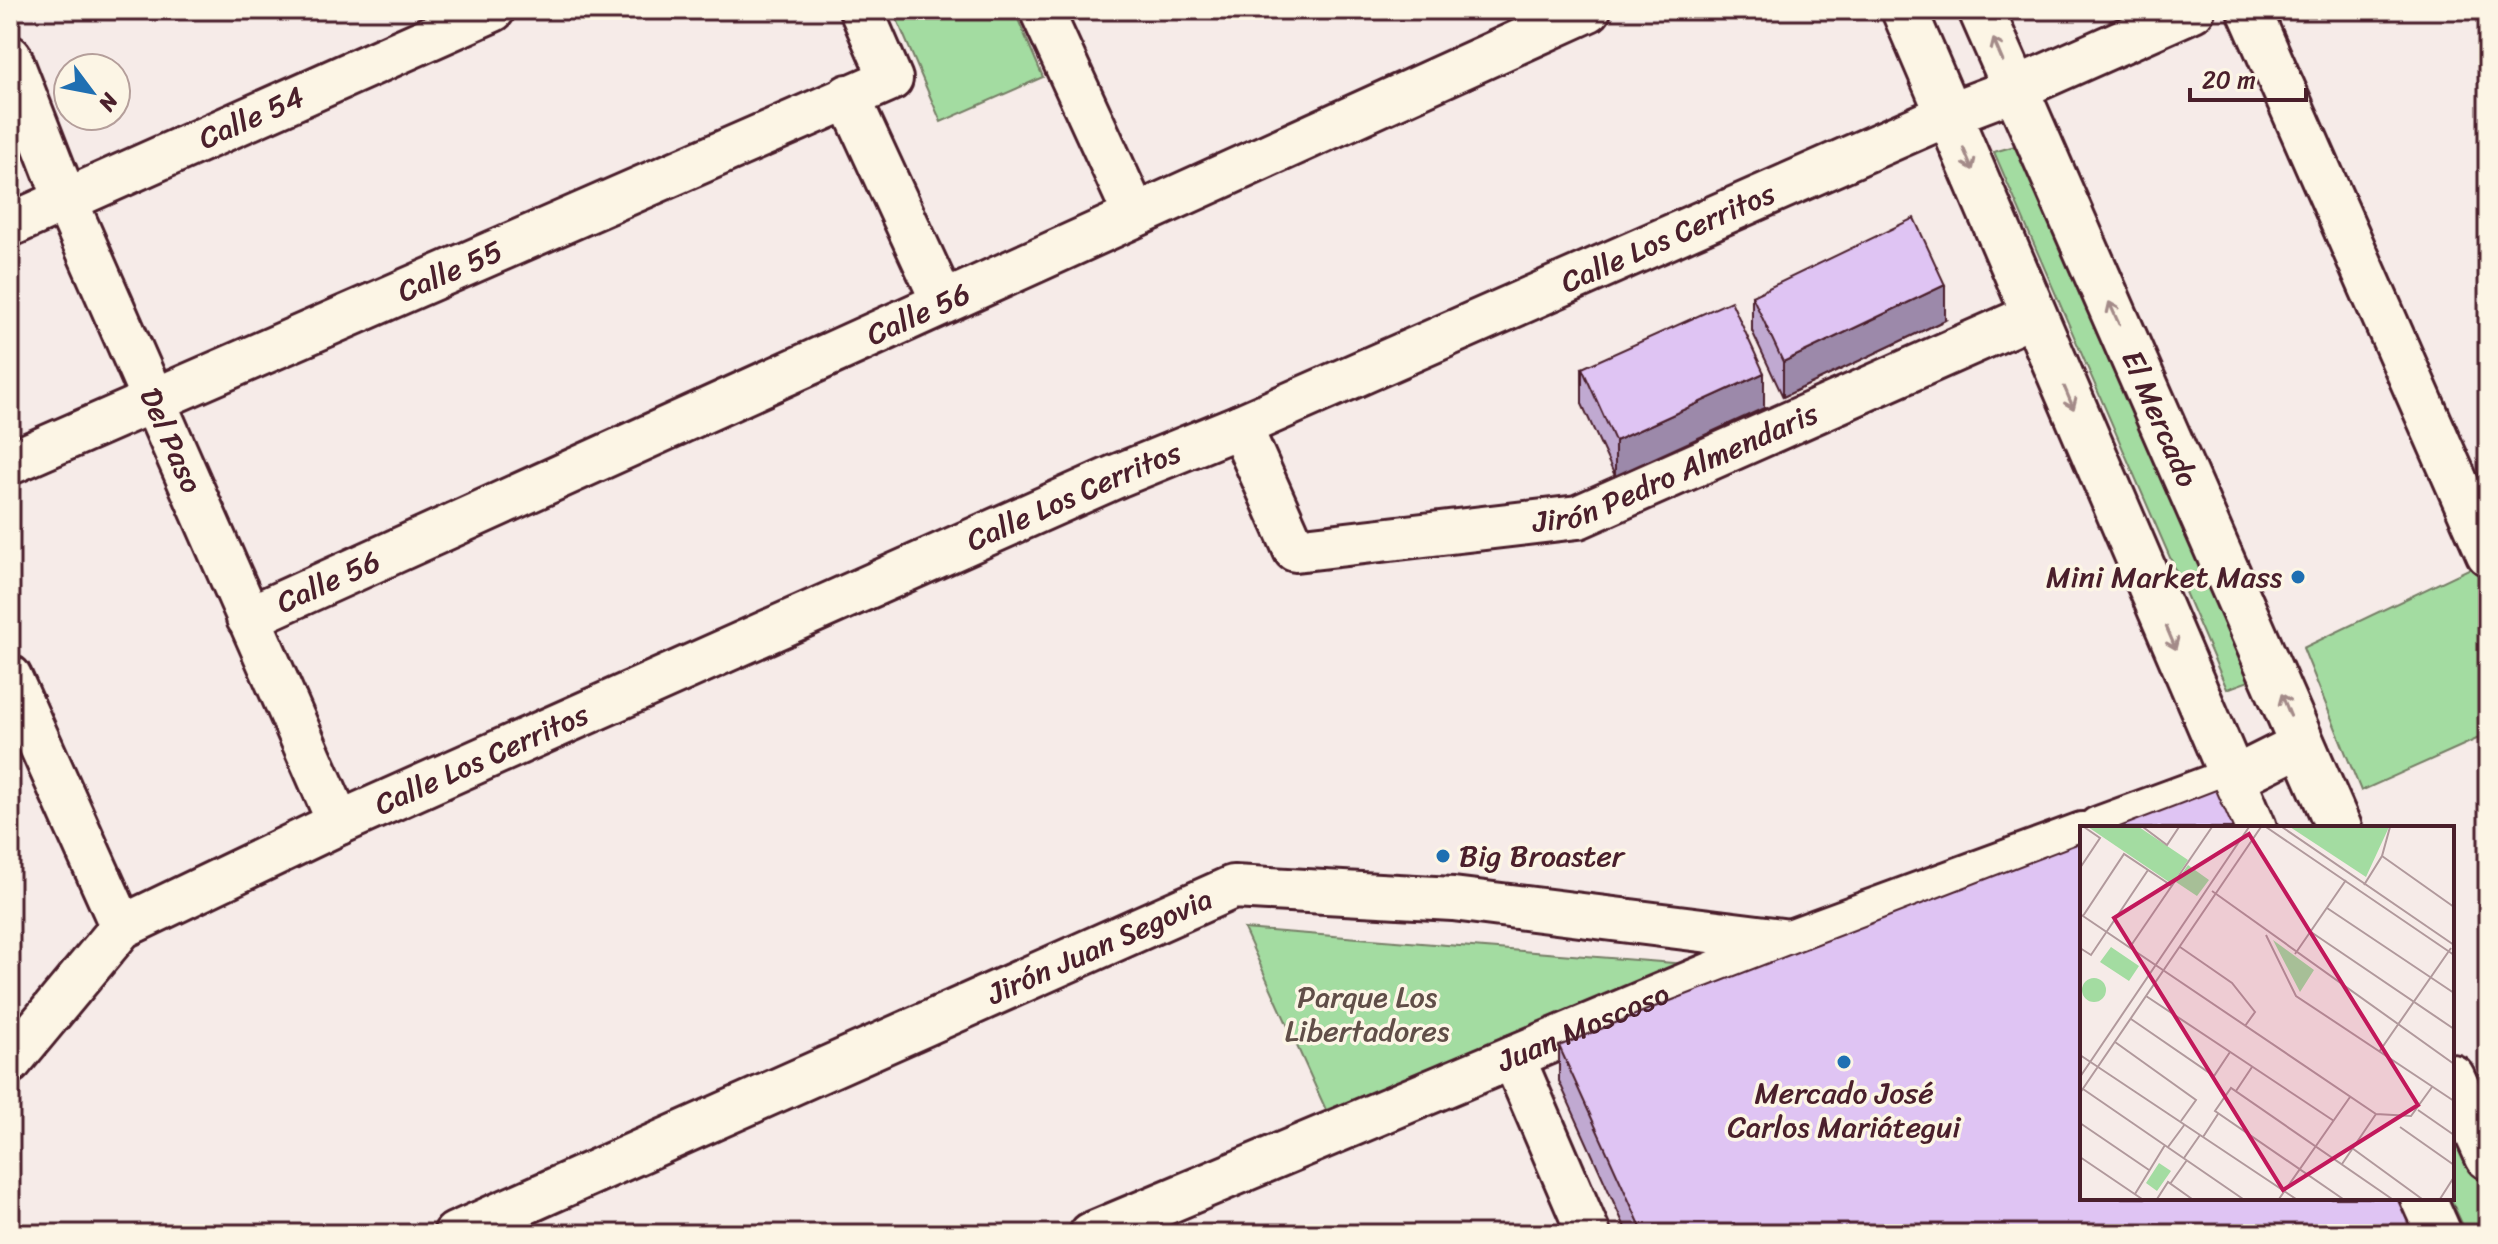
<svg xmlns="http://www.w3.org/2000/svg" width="2498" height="1244" font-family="Sriracha,sans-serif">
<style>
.green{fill:#a3dca1;stroke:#767e66;stroke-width:2}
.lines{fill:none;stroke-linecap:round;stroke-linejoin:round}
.minor-casing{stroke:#4a1f2b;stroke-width:48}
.secondary-casing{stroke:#4a1f2b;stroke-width:50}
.minor{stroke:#fcf5e5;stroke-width:42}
.secondary{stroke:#fcf5e5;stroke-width:44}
.wall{fill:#c0a9d1;stroke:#4a1f2b;stroke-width:2}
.shaded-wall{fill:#9c89aa;stroke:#4a1f2b;stroke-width:2}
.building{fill:#dfc4f3;stroke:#4a1f2b;stroke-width:2}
.oneway{stroke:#a38a88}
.poi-dot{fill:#1f6fb2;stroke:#fcf5e5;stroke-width:3}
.labels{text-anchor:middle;stroke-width:7;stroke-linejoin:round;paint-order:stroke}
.street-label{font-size:30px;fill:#4a1f2b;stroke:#fcf5e5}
.poi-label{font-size:30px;fill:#4a1f2b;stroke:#fcf5e5;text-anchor:end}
.park-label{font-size:30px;fill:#604e48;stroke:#fcf5e5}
.inset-road{fill:none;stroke:#b1999c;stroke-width:2}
.view{fill:#c2185b;fill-opacity:0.15;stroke:#c2185b;stroke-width:4}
.inset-edge{fill:none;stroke:#4a1f2b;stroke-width:4}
</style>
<rect width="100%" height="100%" fill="#f6ebe8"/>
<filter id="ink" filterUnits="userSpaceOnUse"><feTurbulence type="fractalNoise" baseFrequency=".0125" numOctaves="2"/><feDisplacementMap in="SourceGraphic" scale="16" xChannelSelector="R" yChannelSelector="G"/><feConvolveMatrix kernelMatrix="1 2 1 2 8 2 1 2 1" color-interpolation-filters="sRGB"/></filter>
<g filter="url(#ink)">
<g class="green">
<path d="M893,10H1014L1043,77L941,122Z"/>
<path d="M2022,144L2260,677L2227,689L1994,152Z"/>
<path d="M2481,563L2488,580V734L2361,791L2303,648Z"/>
<path d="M1244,929L1699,965L1326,1110Z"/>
<path d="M2452,1119L2488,1201V1234H2467L2450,1198Z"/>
</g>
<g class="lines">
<g class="minor-casing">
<g id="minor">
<path d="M1052,10L1043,14L1135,215"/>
<path d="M2249,10L2488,554"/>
<path id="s1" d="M10,57L66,201L339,823"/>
<path d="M848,96L943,302"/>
<path id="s2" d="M10,225L493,10"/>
<path id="s3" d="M1240,426L1295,550L1578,517L2034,315"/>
<path id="s4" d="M10,463L891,79L861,10"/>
<path id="s5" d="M248,618L1589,10"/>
<path d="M10,677L122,927"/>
<path d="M2099,828L2232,779L2302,744"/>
<path d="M1513,1057L1589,1234"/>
<path id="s6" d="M10,1062L122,927L339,823L1117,476L1240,426L1949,114L2015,89L2193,10"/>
<path id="s7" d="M455,1234L1233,887L1453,899L1790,941"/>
<path id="s8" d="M1091,1234L1790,941L2082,834"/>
</g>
</g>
<g class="secondary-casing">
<g id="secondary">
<path d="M1904,10L2254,828"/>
<path id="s9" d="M1981,10L2339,828"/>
<path d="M2452,1077L2488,1157"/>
<path d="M2423,1198L2439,1234"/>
</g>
</g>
<use href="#minor" class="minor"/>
<use href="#secondary" class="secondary"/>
</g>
<g class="wall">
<path d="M1752,296L1945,320L1783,397L1752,331Z"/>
<path d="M1582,368L1764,408L1615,476L1582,404Z"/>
<path d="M1559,1046L2413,1234H1628L1559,1081Z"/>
</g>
<g class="shaded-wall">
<path d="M1945,285V320L1783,397V362Z"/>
<path d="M1764,373V408L1615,476V441Z"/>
</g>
<g class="building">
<path d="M1914,218L1945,285L1783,362L1752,296Z"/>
<path d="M1731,301L1764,373L1615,441L1582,368Z"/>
<path d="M2216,790L2233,828H2117Z"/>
<path d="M2082,842V1198H2397L2413,1234H1644L1559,1046L1652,1008Z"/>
</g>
<defs><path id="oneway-shaft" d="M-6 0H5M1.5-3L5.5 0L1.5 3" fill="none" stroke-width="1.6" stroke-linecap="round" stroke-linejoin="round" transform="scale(2)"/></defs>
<g class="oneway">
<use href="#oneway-shaft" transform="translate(1998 50) rotate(-113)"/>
<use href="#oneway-shaft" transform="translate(1968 159) rotate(67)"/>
<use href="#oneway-shaft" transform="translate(2114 313) rotate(-114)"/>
<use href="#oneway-shaft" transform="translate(2069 398) rotate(67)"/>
<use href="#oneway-shaft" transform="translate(2171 638) rotate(67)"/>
<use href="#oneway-shaft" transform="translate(2286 705) rotate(-112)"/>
</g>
</g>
<g class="poi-dot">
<circle cx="2298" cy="577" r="8"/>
<circle cx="1443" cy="856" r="8"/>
<circle cx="1844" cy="1062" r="8"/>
</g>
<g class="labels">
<g class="street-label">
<text dy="10" stroke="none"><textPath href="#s2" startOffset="264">Calle 54</textPath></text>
<text dy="10" stroke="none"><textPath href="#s6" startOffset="1868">Calle Los Cerritos</textPath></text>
<text dy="10" stroke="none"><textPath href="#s4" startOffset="480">Calle 55</textPath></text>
<text dy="10" stroke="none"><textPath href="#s5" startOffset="736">Calle 56</textPath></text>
<text dy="10" stroke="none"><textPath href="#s9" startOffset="446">El Mercado</textPath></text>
<text dy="10" stroke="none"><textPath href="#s1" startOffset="416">Del Paso</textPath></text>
<text dy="10" stroke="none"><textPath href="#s3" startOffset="528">Jirón Pedro Almendaris</textPath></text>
<text dy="10" stroke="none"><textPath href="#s6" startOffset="1220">Calle Los Cerritos</textPath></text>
<text dy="10" stroke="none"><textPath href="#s5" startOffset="88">Calle 56</textPath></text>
<text dy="10" stroke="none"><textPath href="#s6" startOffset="572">Calle Los Cerritos</textPath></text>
<text dy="10" stroke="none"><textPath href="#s7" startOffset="706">Jirón Juan Segovia</textPath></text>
<text dy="10" stroke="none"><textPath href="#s8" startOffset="534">Juan Moscoso</textPath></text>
</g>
<g class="poi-label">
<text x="2282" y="587">Mini Market Mass</text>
<text x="1459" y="866" text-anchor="start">Big Broaster</text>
<text x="1844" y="1103" text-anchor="middle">Mercado José<tspan x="1844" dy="34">Carlos Mariátegui</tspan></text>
</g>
<g class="park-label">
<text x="1367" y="1007">Parque Los<tspan x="1367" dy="34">Libertadores</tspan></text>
</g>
</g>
<g transform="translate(2080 826)">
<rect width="374" height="374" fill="#f6ebe8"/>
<path d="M8,1H59L108,34L92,58ZM210,1H309L286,51ZM108,39L129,54L117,70L96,56ZM193,114L234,144L220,166ZM31,121L59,140L49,155L20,136ZM2 164a12 12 0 1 1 24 0a12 12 0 1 1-24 0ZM79,337L91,345L77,365L66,357Z" fill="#a3dca1"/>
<path class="inset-road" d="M63,1L87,19L99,1M186,1L374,129M202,1L374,119M302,30L374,81M0,42L20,12L4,1M284,59L302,30L310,1M132,65L374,238M247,82L374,167M0,88L296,288L331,290L352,261M3,90L44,28L92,60M231,106L374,203M186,109L216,170L374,275M50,121L132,1M100,121L152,157L175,186L165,200M0,122L11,129L68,44M215,128L266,54M66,170L254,295M51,193L134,250L150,226M35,216L116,274L101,295M299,226L371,122M0,229L216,373M0,251L169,1M3,263L163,373M156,265L172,241M0,267L181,1M338,284L374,309M0,297L69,344M320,301L374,339M123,311L138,288M88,321L105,298M272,322L342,373M0,331L62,373M104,332L120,309M262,338L296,288M90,358L107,334M55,368L85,319M77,373L88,356L112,373M199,373L270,271M263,373L135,285L151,262L312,373M360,373L374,351"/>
<path class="view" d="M169,8L338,279L203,364L34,92Z"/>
<rect width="374" height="374" class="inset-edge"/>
</g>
<rect width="2498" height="1244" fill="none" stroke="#fcf5e5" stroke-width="40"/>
<rect x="20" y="20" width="2458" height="1204" fill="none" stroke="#4a1f2b" stroke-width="3" filter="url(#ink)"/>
<g transform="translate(92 92) rotate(122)"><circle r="38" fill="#fcf5e5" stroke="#b59f9b" stroke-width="2"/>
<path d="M0-6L14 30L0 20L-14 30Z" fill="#1f6fb2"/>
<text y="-12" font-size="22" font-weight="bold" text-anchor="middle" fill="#4a1f2b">N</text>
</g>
<path d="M2190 88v12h116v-12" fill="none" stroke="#4a1f2b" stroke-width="4"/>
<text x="2202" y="88" font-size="24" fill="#4a1f2b" stroke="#fcf5e5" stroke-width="6" paint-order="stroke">20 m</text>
</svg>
